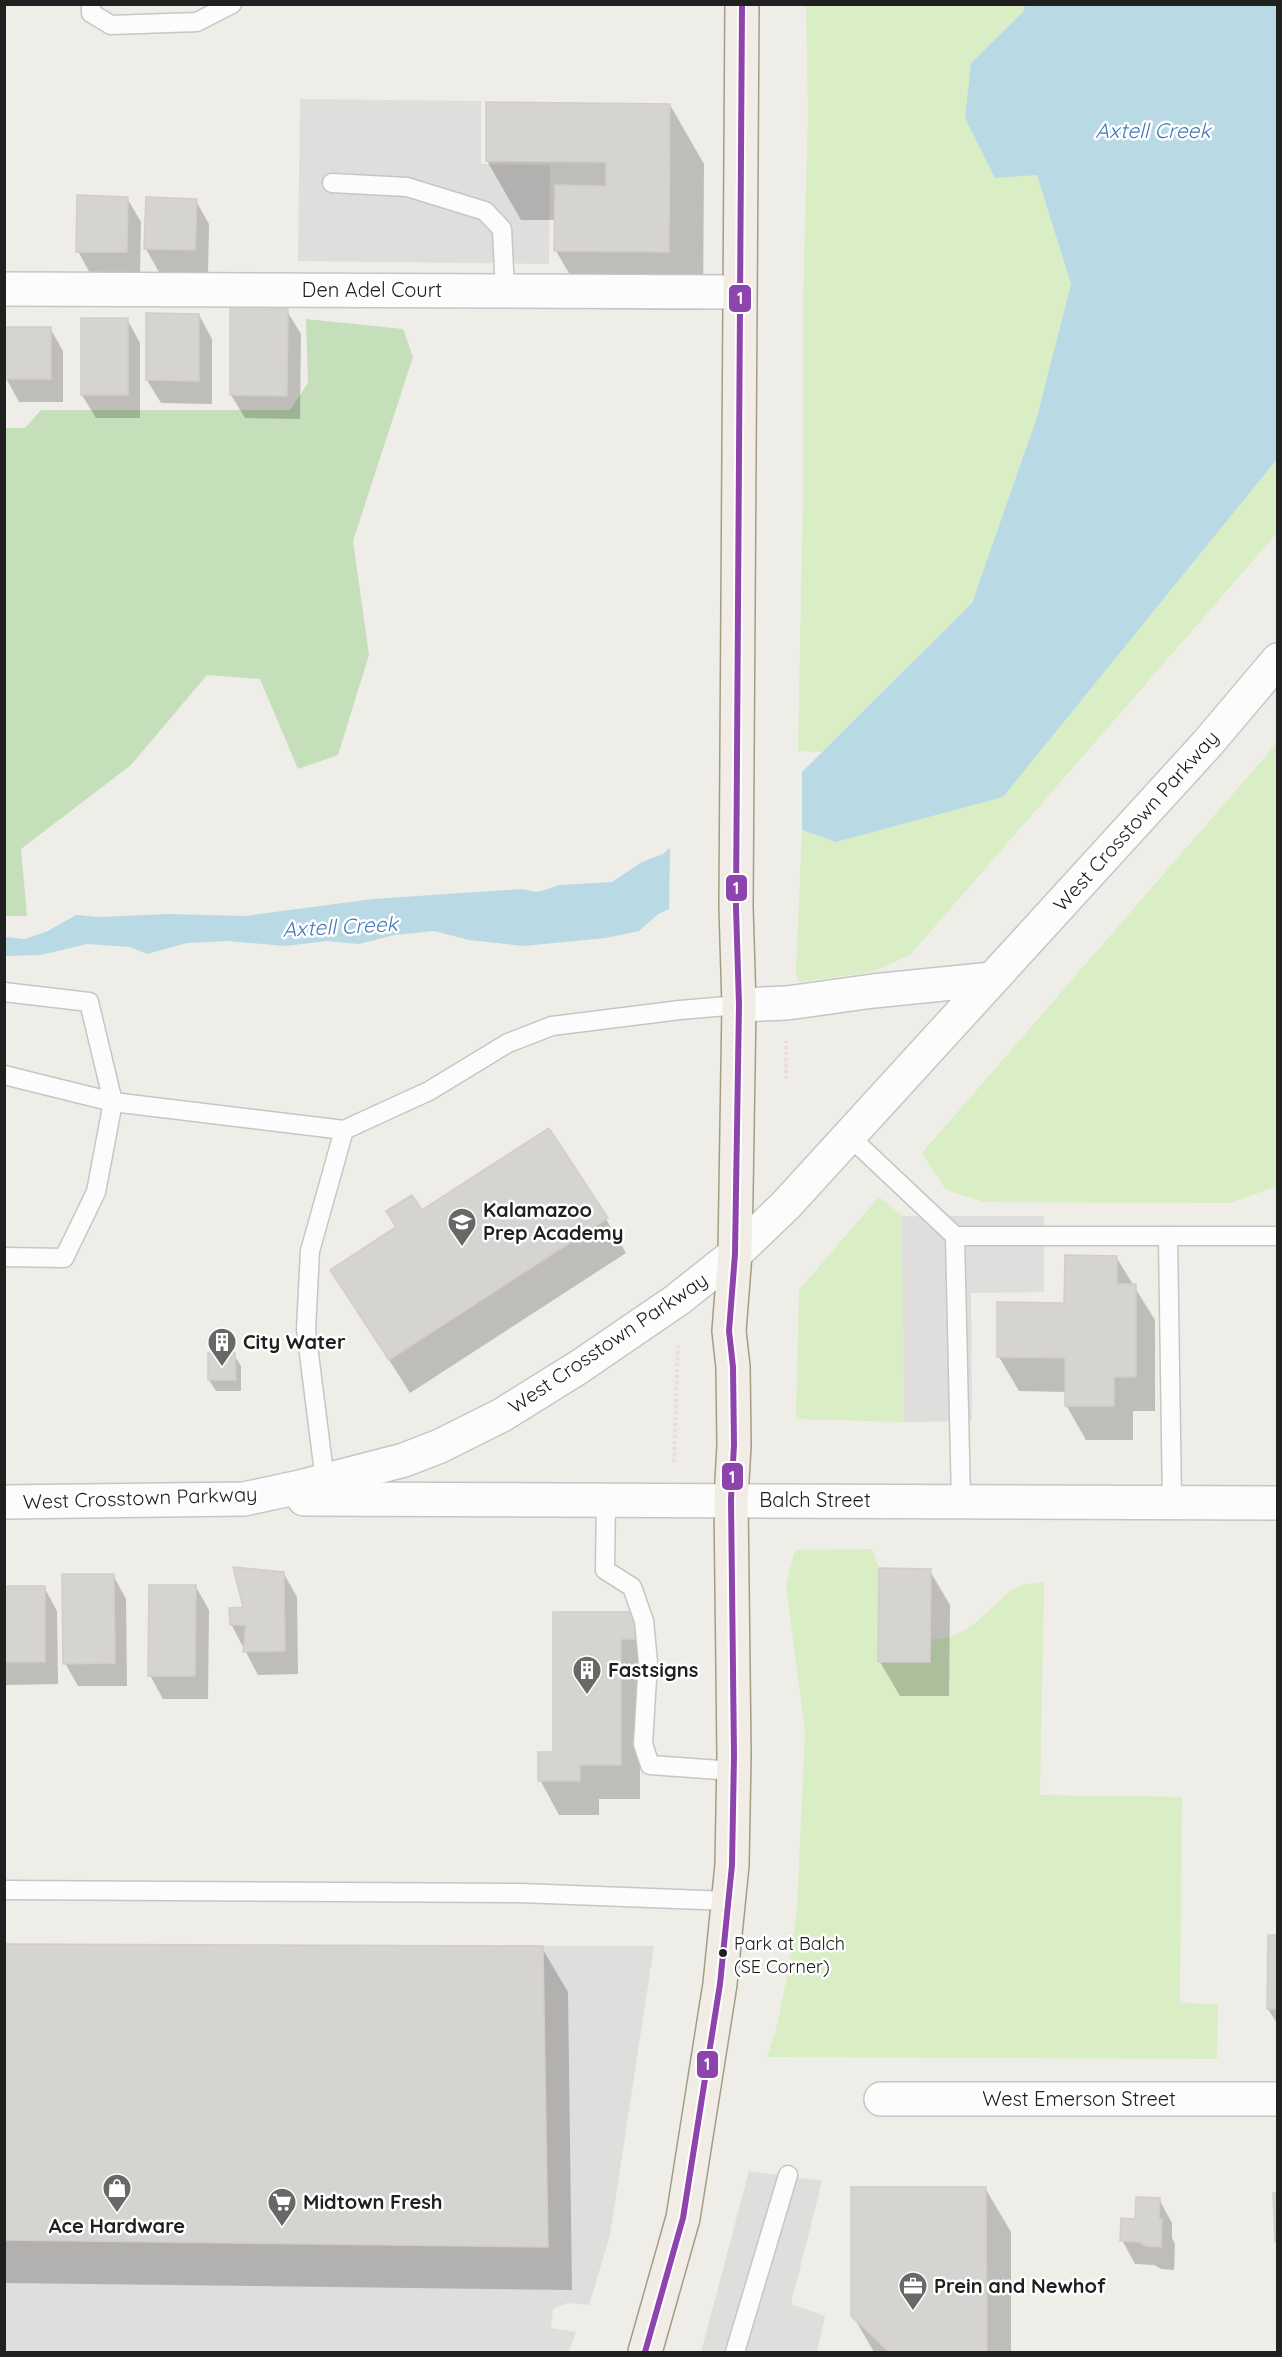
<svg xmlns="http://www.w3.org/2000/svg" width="1282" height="2357" font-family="Quicksand,sans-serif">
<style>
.grass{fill:#d9eec4}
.forest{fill:#c6dfbb}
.parking{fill:#dfdedc}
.water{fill:#b9d9e4}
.shadow{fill:#0003}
.building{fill:#d6d4d1;stroke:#d1cec9;stroke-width:1.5}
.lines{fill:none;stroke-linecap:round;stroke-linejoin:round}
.service-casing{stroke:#c7c6c4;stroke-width:21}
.minor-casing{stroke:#c7c6c4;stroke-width:36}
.primary-casing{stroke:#a59c84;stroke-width:36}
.path{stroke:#ecdcd9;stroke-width:4;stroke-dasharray:3 3;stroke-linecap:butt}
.service{stroke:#fcfcfc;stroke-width:18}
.minor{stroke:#fcfcfc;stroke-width:33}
.primary{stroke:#f1ece5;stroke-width:33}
.bus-1-casing{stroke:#fff;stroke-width:10}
.bus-1{stroke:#8e44ad;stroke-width:6}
.bus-dot{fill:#202020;stroke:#fff;stroke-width:2}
.labels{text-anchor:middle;stroke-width:5;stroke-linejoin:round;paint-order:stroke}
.bus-label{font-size:18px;fill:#202020;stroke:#fff;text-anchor:start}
.street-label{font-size:20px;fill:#202020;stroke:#fff}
.poi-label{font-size:20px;font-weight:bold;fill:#202020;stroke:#fff;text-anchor:start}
.water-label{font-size:21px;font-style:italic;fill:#4379b8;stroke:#fff}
.line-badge{stroke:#fff;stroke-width:2}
.badge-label{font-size:16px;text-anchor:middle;font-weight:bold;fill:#fff}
</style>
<rect width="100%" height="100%" fill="#eeede8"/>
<g class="grass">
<path d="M806,5H1025L1037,175L1071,284L1037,417L972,603L822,752L798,751L803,495V301L808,112Z"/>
<path d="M1277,459V533L910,955L872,972L799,982L796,972L802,830L836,842L1003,797Z"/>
<path d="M1277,743V1186L1230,1203L984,1202L946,1190L922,1153Z"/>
<path d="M879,1197L902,1216L904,1422L796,1419L799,1290Z"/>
<path d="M872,1549L879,1568V1662H930V1639C972,1640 986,1607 1017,1587C1024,1583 1036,1583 1044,1582L1040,1795L1182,1797L1180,2003L1218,2004L1217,2059L767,2057L776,2029L787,1978L797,1909L805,1733L786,1585L795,1550Z"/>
</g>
<path class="forest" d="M306,319L403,329L413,357L353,541L369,655L338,755L298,769L260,679L207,675L131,765L21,849L27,916H5V428H25L41,410H290L308,383Z"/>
<g class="parking">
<path d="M300,99L481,101V164L550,165L549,264L298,261Z"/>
<path d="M902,1216H1044V1292L971,1293L972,1421L904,1422Z"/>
<path d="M543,1946H654L610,2235L589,2305L567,2303L553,2309L551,2328L576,2332L569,2352H5V2240L547,2247Z"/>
<path d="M749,2171L822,2181L791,2304L825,2316L817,2352H701Z"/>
</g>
<g class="water">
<path d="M1025,5H1277V459L1003,797L836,842L802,830V772L972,603L1037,417L1071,284L1037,175L995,178L965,118L971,63L1024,11Z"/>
<path d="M670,848L669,909L658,914L639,931L606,938L523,946L469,940L434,931L394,935L359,944L327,941L285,946L228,941L187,943L147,954L130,947L87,944L41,955L5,956V937L24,939L46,932L76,915L99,917L168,914L245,916L373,899L521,889L538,892L560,885L612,882L642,862L663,854Z"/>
</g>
<g class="shadow">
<path d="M670,105L704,164L703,310L590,309L556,251V220H521L487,161Z"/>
<path d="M127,198L141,222L140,275H91L78,251Z"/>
<path d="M196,201L209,224L208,273L159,272L146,249Z"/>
<path d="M287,311L301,334L300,419L245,418L231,395Z"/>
<path d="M199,315L212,339V404L161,403L147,380Z"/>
<path d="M127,319L140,343V418H96L82,395Z"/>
<path d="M50,328L63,351V402H19L6,378Z"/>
<path d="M421,1212L606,1219L626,1253L410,1393L332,1270Z"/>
<path d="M1116,1257L1155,1320V1411H1133V1440H1086L1066,1405V1392L1019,1391L999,1357L1066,1304Z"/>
<path d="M234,1355L241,1366V1391H216L209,1380Z"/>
<path d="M930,1571L950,1605L949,1696H900L880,1662Z"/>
<path d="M284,1574L297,1597L298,1674L258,1675L231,1624Z"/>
<path d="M113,1575L126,1599L127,1686H78L65,1663Z"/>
<path d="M44,1587L57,1611L58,1684L6,1685L4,1588Z"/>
<path d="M196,1587L209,1610L208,1699H163L150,1675Z"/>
<path d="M555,1613H637L657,1648V1673H640V1799H599V1815H559L540,1780L555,1753Z"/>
<path d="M1278,1936V2025L1268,2009Z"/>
<path d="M4,1945L542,1948L568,1992L572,2290L4,2283Z"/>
<path d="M985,2188L1011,2232V2352H874L853,2316Z"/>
<path d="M1159,2199L1172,2223V2238L1175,2244L1174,2270L1161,2269L1154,2265L1135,2264L1122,2240L1136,2220Z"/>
</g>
<g class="building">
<path d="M486,102L670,104L669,252L554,251L555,185L606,186V162L486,161Z"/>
<path d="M77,195L128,197L127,252H76Z"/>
<path d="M146,197L197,199L195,250L144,249Z"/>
<path d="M230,309H288L287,396L230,395Z"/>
<path d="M146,313L199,314V381L146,380Z"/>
<rect x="81" y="318" width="47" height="77"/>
<rect x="4" y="327" width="47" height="52"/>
<path d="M549,1128L608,1218L389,1360L330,1270L396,1227L386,1211L412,1195L422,1210Z"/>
<path d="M1065,1255L1117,1256V1284H1136V1377H1114V1406H1065V1358L997,1357V1302L1064,1303Z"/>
<path d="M208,1353H235L236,1380H208Z"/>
<path d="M233,1567L284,1572L285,1651L243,1652L246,1625H230L229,1608L243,1607Z"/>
<path d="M879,1568L931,1569L930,1662H878Z"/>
<path d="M62,1574H114L115,1663L63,1664Z"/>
<path d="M149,1585H196L195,1676H148Z"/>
<rect x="4" y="1586" width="41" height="76"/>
<path d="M553,1612H638V1639H621V1765H580V1781H538V1752H553Z"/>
<path d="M1268,1935H1278V2009H1267Z"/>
<path d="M4,1944L543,1946L548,2247L4,2240Z"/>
<path d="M851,2187H986L987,2352H889L851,2316Z"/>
<path d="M1278,2192V2242H1275L1273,2193Z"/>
<path d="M1136,2197L1160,2198L1159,2219H1162L1161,2247L1146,2246L1139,2242L1120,2241L1121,2218L1135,2219Z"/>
</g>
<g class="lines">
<g class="service-casing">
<g id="service">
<path d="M91,4V13L111,25L197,22L232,4"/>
<path d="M332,183L407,187L485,211L502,229L505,291"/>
<path d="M4,992L89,1002L113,1102L344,1130"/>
<path d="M4,1075L113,1102L96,1192L64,1258L4,1257"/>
<path d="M848,1135L955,1236H1278"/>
<path d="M955,1236L961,1501"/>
<path d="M1168,1236L1172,1502"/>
<path d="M325,1481L306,1330L310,1251L344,1130L429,1091L508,1043L552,1026L680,1010L739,1005"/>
<path d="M606,1499L605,1570L632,1587L644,1621L648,1662L643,1744L650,1765L734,1771"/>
<path d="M4,1890L520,1893L729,1901"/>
<path d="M735,2352L788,2175"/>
</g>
</g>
<g class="minor-casing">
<g id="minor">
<path d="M4,289L739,292"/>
<path d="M739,1005L787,1003L873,991L992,979"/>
<path d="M304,1499L1278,1503"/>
<path d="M4,1502L244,1499L300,1487L404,1460L440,1446L502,1415L579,1367L677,1300L735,1254L786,1205L1207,744L1278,660"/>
<path d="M881,2099H1278"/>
</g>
</g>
<g class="primary-casing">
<path id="primary" d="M645,2352L683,2218L720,1984L732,1865L734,1755L731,1499L734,1445L733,1367L729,1331L735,1254L739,1005L736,907L742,4"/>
</g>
<g class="path">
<path d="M786,1079V1041"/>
<path d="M674,1462L678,1346"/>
</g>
<use href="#service" class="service"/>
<use href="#minor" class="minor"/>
<use href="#primary" class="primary"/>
<g class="bus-1-casing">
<path id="bus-1" d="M645,2352L683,2218L720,1984L732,1865L734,1755L731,1499L734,1445L733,1367L729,1331L735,1254L739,1005L736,907L742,4"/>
</g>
<use href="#bus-1" class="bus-1"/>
</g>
<defs>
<g id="school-pin" transform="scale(1.5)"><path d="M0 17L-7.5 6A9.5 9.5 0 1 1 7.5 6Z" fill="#686866" stroke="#fff"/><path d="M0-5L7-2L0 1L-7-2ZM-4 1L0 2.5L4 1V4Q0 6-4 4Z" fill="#fff"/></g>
<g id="building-pin" transform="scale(1.5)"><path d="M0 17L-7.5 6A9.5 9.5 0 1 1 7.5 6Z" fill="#686866" stroke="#fff"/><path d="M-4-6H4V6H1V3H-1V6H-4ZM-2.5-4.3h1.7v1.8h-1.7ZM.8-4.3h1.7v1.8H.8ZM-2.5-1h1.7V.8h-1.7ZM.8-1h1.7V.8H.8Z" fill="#fff"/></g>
<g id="shop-pin" transform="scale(1.5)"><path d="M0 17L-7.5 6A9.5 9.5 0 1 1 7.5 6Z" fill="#686866" stroke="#fff"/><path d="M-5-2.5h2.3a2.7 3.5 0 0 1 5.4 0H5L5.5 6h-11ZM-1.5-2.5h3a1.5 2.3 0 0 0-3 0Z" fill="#fff"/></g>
<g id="supermarket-pin" transform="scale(1.5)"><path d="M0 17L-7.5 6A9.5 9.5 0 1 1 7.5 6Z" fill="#686866" stroke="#fff"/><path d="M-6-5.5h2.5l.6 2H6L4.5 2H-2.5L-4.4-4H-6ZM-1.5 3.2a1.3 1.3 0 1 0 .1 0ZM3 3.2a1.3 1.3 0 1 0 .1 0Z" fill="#fff"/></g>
<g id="office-pin" transform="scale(1.5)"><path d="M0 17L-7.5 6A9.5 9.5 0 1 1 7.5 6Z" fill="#686866" stroke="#fff"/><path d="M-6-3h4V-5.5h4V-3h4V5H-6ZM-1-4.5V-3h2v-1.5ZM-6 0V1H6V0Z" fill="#fff"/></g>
</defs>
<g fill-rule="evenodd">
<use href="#school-pin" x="462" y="1222"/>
<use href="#building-pin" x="222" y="1342"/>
<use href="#building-pin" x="587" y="1670"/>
<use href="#shop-pin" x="117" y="2188"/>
<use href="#supermarket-pin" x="282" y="2202"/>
<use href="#office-pin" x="913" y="2286"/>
</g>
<circle class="bus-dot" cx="723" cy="1953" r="5"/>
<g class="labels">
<g class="bus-label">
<text x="734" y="1950">Park at Balch<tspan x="734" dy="23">(SE Corner)</tspan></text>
</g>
<g class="street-label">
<text x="372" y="297">Den Adel Court</text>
<text transform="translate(1136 821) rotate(-48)" y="7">West Crosstown Parkway</text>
<text transform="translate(608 1343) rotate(-34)" y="7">West Crosstown Parkway</text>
<text transform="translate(140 1498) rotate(-2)" y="7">West Crosstown Parkway</text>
<text x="815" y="1507">Balch Street</text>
<text x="1079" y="2106">West Emerson Street</text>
</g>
<g class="poi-label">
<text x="483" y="1217">Kalamazoo<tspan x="483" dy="23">Prep Academy</tspan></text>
<text x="243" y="1349">City Water</text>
<text x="608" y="1677">Fastsigns</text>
<text x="303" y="2209">Midtown Fresh</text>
<text x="117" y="2233" text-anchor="middle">Ace Hardware</text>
<text x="934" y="2293">Prein and Newhof</text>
</g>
<g class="water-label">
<text x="1153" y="138">Axtell Creek</text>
<text transform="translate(340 927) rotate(-3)" y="7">Axtell Creek</text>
</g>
</g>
<g class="line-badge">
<rect x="728" y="284" width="24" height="29" rx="6" fill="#8e44ad"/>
<rect x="725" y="874" width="23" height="28" rx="6" fill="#8e44ad"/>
<rect x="721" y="1462" width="23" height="29" rx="6" fill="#8e44ad"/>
<rect x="696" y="2050" width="23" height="29" rx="6" fill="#8e44ad"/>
</g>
<g class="badge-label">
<text x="740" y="304">1</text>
<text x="736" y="894">1</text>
<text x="732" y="1483">1</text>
<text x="707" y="2070">1</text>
</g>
<rect width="1282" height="2357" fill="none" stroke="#202020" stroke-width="12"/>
</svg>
